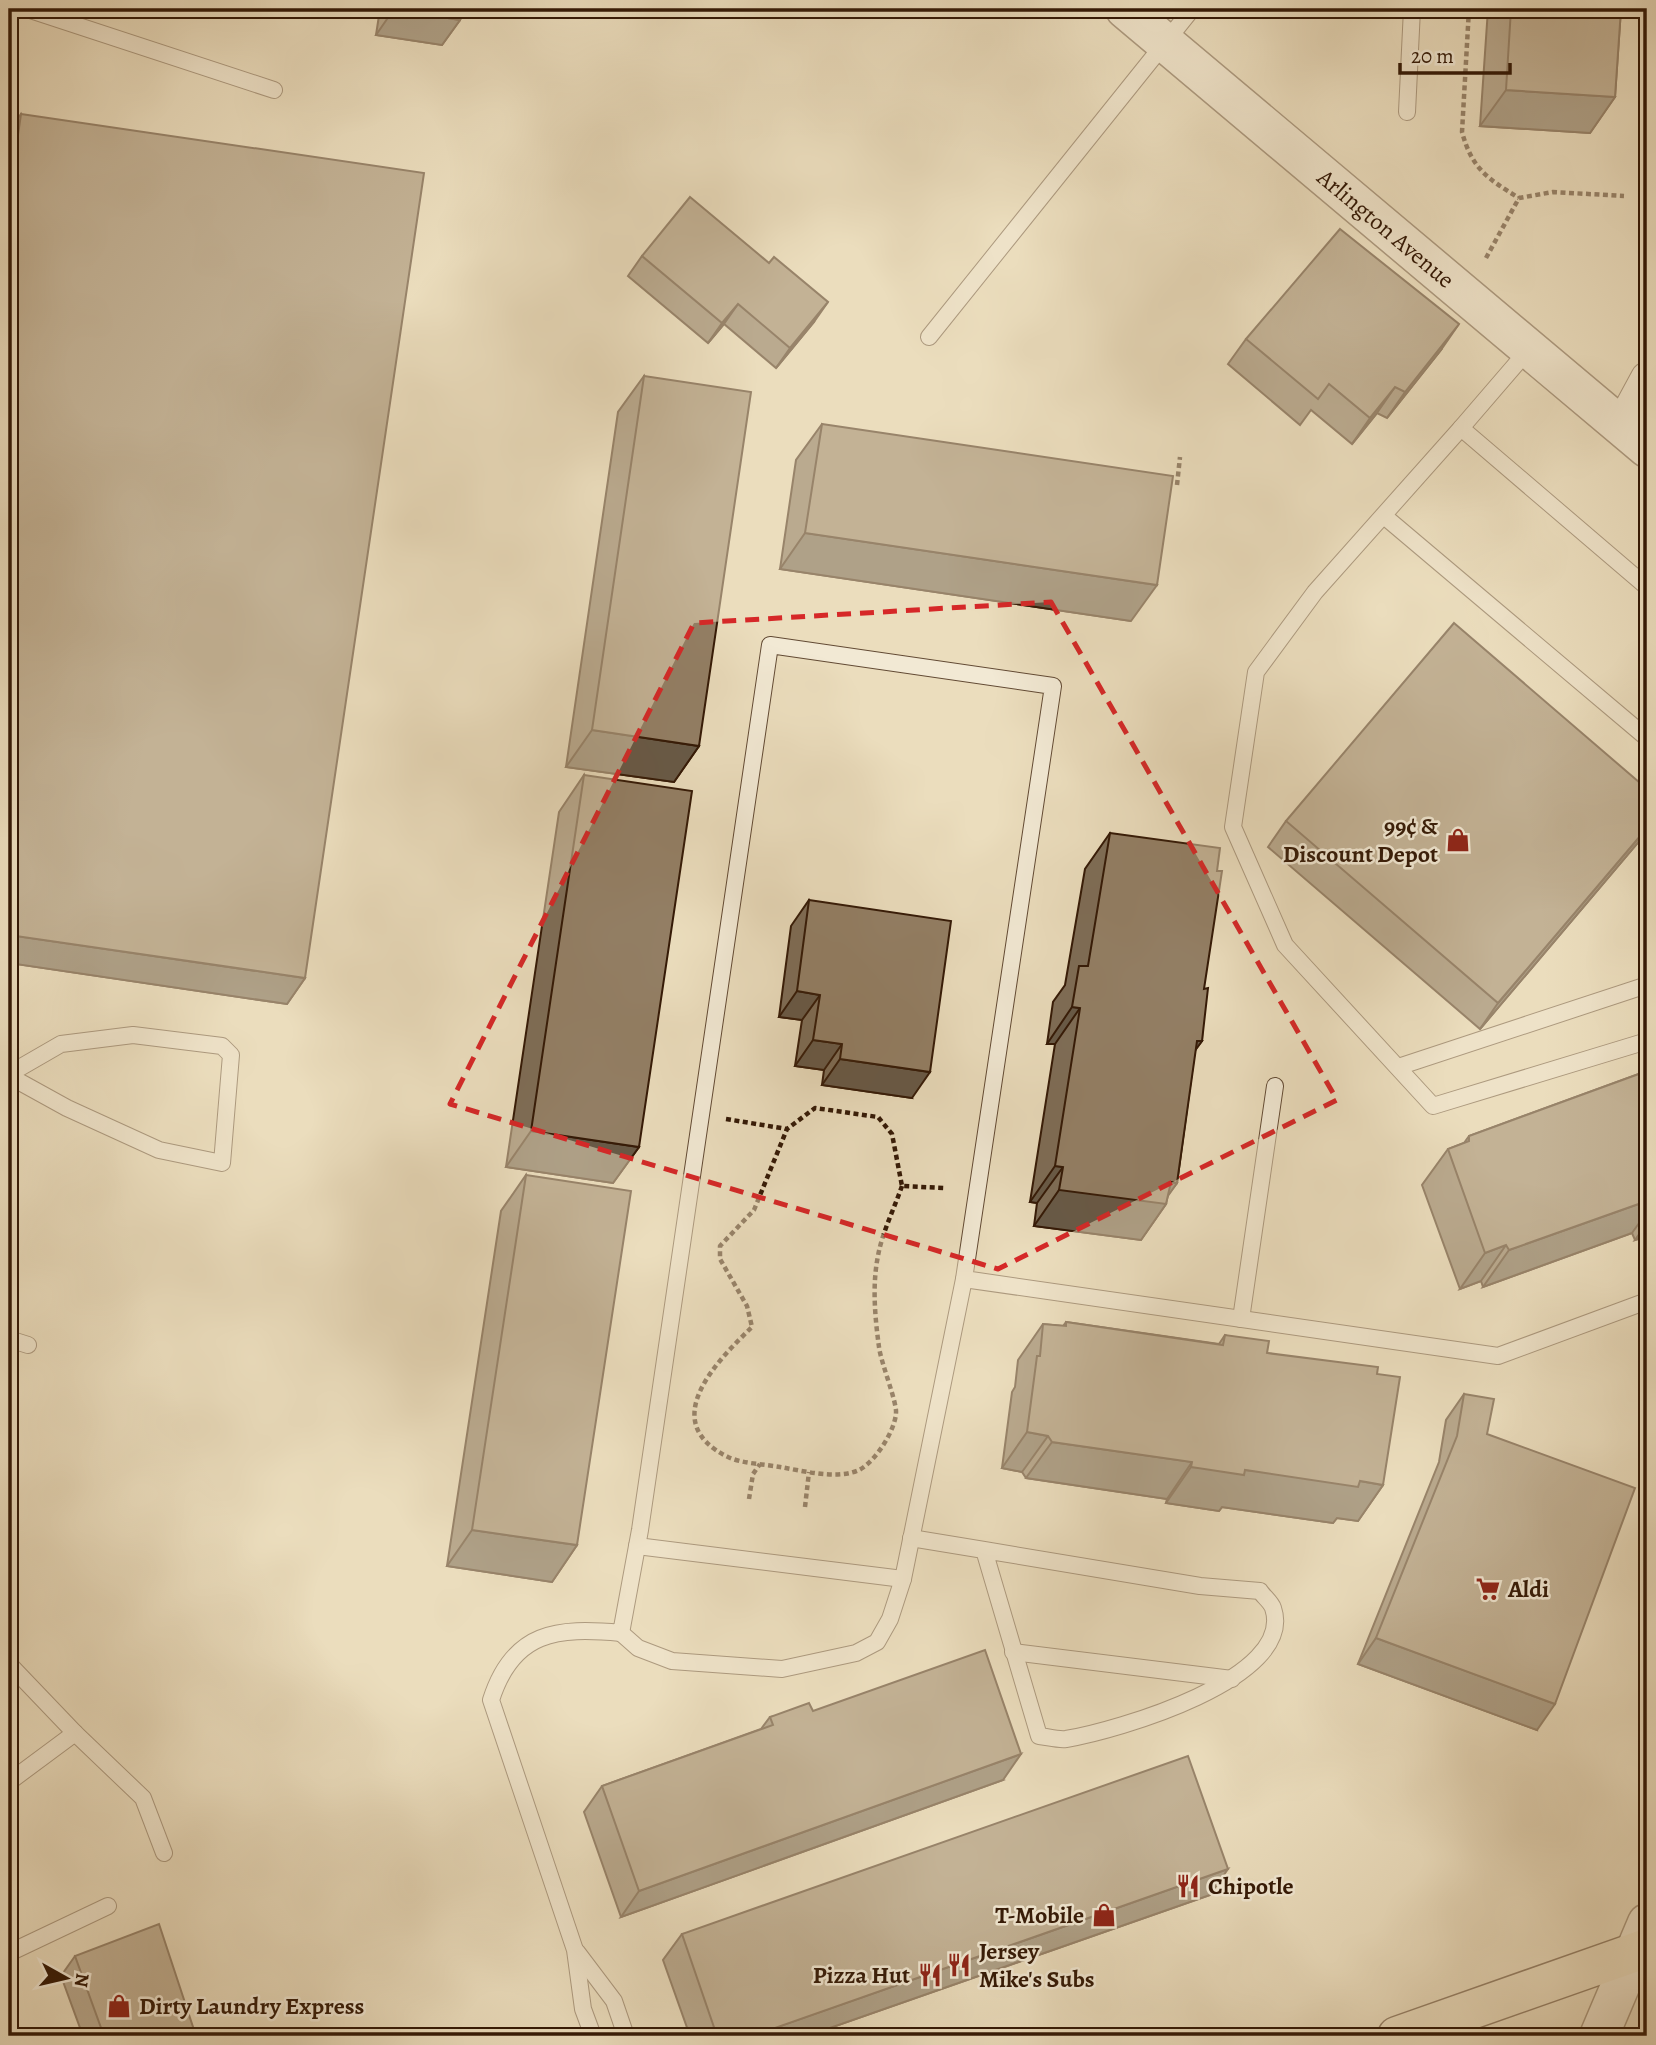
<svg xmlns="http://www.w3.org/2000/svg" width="1656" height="2045" font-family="Alegreya,serif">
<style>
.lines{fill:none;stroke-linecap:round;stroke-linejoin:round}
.service-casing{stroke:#624a34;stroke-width:18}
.minor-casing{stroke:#624a34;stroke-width:34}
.tertiary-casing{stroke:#624a34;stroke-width:41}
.primary-casing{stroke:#341906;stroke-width:41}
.path{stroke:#341906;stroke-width:4.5;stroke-dasharray:5 3.5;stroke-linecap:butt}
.service{stroke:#f2e9d4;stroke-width:16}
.minor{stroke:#f2e9d4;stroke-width:32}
.tertiary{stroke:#f2e9d4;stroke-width:38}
.primary{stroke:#ebddbd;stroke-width:38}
.wall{fill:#7e6d57;stroke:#341906;stroke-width:2}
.shaded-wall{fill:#675947;stroke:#341906;stroke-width:2}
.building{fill:#937f65;stroke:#341906;stroke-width:2}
.marked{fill:none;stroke:#d62828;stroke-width:5;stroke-dasharray:14 9;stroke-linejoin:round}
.labels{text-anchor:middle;stroke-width:5;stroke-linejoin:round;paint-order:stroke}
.street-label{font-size:24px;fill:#341906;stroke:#f2e9d4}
.poi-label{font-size:24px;font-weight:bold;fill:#341906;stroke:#f2e9d4;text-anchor:start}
</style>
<rect width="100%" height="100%" fill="#ebddbd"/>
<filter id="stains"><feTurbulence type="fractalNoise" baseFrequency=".00286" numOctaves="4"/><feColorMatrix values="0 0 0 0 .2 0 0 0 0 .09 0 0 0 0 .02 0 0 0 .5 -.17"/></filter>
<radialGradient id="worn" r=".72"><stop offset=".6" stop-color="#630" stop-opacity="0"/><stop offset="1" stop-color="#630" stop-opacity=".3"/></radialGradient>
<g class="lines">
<g class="service-casing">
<g id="service">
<path d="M27,9L274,90"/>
<path d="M1407,112L1412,9"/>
<path d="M929,337L1192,9"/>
<path d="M1461,428L1529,349"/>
<path d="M1384,516L1647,738"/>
<path d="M1647,587L1461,428L1315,592L1256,672L1233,827L1285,945L1433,1106L1647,1041"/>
<path d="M1398,1067L1647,985"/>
<path d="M9,1074L61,1044L133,1035L222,1046L231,1055L222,1163L159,1150L67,1108L9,1076"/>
<path d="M1241,1319L1275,1086"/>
<path d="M9,1339L28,1345"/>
<path d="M911,1538L984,1550L1200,1586L1260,1591C1263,1596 1271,1602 1273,1608C1297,1679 1115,1731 1066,1739C1058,1740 1048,1737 1039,1736L984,1550"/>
<path d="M637,1546L903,1579"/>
<path d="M621,1633L638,1648L672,1661L782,1669L856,1653L877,1642L890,1619L903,1579L964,1279"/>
<path d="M1013,1652L1232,1679"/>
<path d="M9,1664L75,1733L9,1782"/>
<path d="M75,1733L143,1798L164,1853"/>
<path d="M577,1952L614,2001L626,2036"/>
<path d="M9,1953L108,1906"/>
<path d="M9,2031L11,2036"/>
<path d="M593,2036L583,2009L575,1950L491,1700C513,1631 557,1627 621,1633L640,1530L770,645L1053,686L964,1279L1498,1356L1647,1301"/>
</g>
</g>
<g class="minor-casing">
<path id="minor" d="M1621,426L1647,378"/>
</g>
<g class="tertiary-casing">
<g id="tertiary">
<path id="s1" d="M1125,9L1647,448"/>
<path d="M1599,2036L1647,1923"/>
</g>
</g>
<g class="primary-casing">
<path id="primary" d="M1397,2036L1647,1948"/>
</g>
<g class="path">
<path d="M1469,9L1462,132C1472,169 1488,179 1519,198"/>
<path d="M1486,258L1519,198L1553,192L1624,196"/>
<path d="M1177,485L1180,457"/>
<path d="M726,1119L787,1129"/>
<path d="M902,1186C894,1209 882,1233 878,1256C872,1285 875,1318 879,1347C881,1363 897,1402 896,1413C895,1431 875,1462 859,1470C837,1480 804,1471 780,1467C764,1464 743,1464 728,1457C656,1422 717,1361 752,1327L747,1306L720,1259V1246L754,1210L787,1129L815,1108L878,1117L892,1134L902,1186L944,1188"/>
<path d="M749,1499L753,1474L760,1464"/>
<path d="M805,1507L809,1472"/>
</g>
<use href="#service" class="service"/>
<use href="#minor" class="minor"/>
<use href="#tertiary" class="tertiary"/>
<use href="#primary" class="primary"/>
</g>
<g class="wall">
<path d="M380,9H462L460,20L442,45L376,35Z"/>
<path d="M1488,9H1621L1615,97L1590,133L1480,126Z"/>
<path d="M21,114L305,978L287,1004L9,963V131Z"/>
<path d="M642,256L814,322L776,368L724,324L708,343L628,276Z"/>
<path d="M1246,339L1441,350L1387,418L1377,413L1352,444L1311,410L1300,425L1228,364Z"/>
<path d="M644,376L699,746L674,782L566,767L618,412Z"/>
<path d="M822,424L1131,621L780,569L796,460Z"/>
<path d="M584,775L639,1147L613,1183L506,1167L559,812Z"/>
<path d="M1647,789V832L1480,1029L1268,847L1286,821Z"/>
<path d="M1110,833L1204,989L1202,1041L1195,1050L1177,1183L1168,1195L1166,1204L1141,1240L1034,1226L1037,1203L1030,1202L1055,1044H1047L1053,1002L1065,985L1085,869Z"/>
<path d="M809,900L912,1098L822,1085L824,1070L795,1066L802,1020L779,1017L791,926Z"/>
<path d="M1647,1071V1236L1635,1240L1632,1233L1483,1287L1481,1281L1460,1289L1422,1185L1448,1149L1464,1143L1469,1136Z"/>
<path d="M526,1175L577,1545L552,1582L447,1566L501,1211Z"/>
<path d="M1066,1322L1219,1344L1225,1335L1267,1353L1377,1374L1383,1485L1358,1521L1337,1518L1333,1523L1222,1507L1219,1511L1166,1503L1167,1499L1026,1478L1022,1472L1002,1468L1012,1392L1015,1387L1018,1360L1043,1324L1063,1326Z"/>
<path d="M1464,1394L1487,1434L1537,1730L1358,1664L1439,1462L1446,1420Z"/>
<path d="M813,1711L1003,1780L621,1917L584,1812L602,1786L761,1729L770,1717Z"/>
<path d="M1210,1895L807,2036H690L663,1960L682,1934Z"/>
<path d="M75,1956L196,2036H83L61,1976Z"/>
</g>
<g class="shaded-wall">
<path d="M394,9L460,20L442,45L376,35Z"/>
<path d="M1506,90L1615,97L1590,133L1480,126Z"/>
<path d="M828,302L814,322L776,368L790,348Z"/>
<path d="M738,304L724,324L708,343L722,323Z"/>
<path d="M1459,324L1441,350L1387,418L1405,392Z"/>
<path d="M1395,387L1377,413L1352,444L1370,418Z"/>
<path d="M805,533L1157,585L1131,621L780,569Z"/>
<path d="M592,730L699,746L674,782L566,767Z"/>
<path d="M1647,828V832L1480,1029L1498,1003Z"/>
<path d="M9,935L305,978L287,1004L9,963Z"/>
<path d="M797,991L820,995L802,1020L779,1017Z"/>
<path d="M1072,1007L1080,1008L1055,1044H1047Z"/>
<path d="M813,1040L842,1044L824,1070L795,1066Z"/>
<path d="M1197,1041H1202L1176,1077Z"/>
<path d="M840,1059L930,1072L912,1098L822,1085Z"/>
<path d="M531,1131L639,1147L613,1183L506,1167Z"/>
<path d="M1055,1166L1063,1167L1037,1203L1030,1202Z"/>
<path d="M1171,1182L1177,1183L1163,1203L1166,1204L1141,1240L1034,1226L1059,1190Z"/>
<path d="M1647,1201V1212L1632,1233L1483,1287L1509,1250Z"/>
<path d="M1647,1223V1236L1635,1240Z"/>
<path d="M1506,1245L1481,1281L1460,1289L1485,1253Z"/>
<path d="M1027,1432L1048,1436L1022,1472L1002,1468Z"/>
<path d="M1052,1442L1192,1462L1167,1499L1026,1478Z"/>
<path d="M1191,1467L1245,1470L1360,1481L1383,1485L1358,1521L1337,1518L1333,1523L1222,1507L1219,1511L1166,1503Z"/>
<path d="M472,1530L577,1545L552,1582L447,1566Z"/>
<path d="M1376,1638L1555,1704L1537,1730L1358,1664Z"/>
<path d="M1021,1754L1003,1780L621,1917L639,1891Z"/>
<path d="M1228,1869L1210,1895L807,2036H752Z"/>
</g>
<g class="building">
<path d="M394,9H462L460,20Z"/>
<path d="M1511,9H1621L1615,97L1506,90Z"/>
<path d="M21,114L424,173L305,978L9,935V197Z"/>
<path d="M690,197L769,263L774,257L828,302L790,348L738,304L722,323L642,256Z"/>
<path d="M1340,229L1459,324L1405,392L1395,387L1370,418L1329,384L1318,399L1246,339Z"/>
<path d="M644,376L751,392L699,746L592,730Z"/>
<path d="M822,424L1173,476L1157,585L805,533Z"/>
<path d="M1454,623L1647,789V828L1498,1003L1286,821Z"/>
<path d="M584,775L692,791L639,1147L531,1131Z"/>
<path d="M1110,833L1220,848L1217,871H1222L1204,989L1208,988L1202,1041H1197L1177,1183L1171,1182L1166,1204L1059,1190L1063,1167L1055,1166L1080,1008L1072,1007L1079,966H1088Z"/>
<path d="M809,900L951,921L930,1072L840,1059L842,1044L813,1040L820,995L797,991Z"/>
<path d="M1647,1071V1201L1509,1250L1506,1245L1485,1253L1448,1149L1469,1141V1136Z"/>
<path d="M526,1175L631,1191L577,1545L472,1530Z"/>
<path d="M1066,1322L1223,1345L1225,1335L1269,1341L1267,1353L1378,1367L1377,1374L1400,1377L1383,1485L1360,1481L1358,1487L1245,1470L1244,1475L1191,1467L1192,1462L1052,1442L1048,1436L1027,1432L1037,1356H1040L1043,1324L1066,1326Z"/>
<path d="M1464,1394L1494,1399L1487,1434L1635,1488L1555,1704L1376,1638L1457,1436Z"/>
<path d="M985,1650L1021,1754L639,1891L602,1786L773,1725L770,1717L809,1703L813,1711Z"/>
<path d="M1188,1756L1228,1869L752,2036H717L682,1934Z"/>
<path d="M159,1924L196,2036H104L75,1956Z"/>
</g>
<path d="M0 0H1656V2045H0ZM1051,602L1337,1100L998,1269L450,1104L694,623Z" fill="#ebddbd" fill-opacity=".55" fill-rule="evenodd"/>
<path class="marked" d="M1051,602L1337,1100L998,1269L450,1104L694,623Z"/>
<defs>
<g id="shop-bare" transform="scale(1.89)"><path d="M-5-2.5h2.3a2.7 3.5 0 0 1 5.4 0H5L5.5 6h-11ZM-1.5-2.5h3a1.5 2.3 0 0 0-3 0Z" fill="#8f2418" stroke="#f2e9d4" stroke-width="2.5" paint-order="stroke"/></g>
<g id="supermarket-bare" transform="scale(1.89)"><path d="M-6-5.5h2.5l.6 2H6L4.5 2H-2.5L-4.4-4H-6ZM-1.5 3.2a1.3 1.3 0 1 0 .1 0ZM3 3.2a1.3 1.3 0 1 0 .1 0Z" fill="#8f2418" stroke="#f2e9d4" stroke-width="2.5" paint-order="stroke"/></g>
<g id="restaurant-bare" transform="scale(1.89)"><path d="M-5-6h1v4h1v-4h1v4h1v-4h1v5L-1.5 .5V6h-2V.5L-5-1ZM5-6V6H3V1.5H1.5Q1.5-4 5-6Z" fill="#8f2418" stroke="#f2e9d4" stroke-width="2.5" paint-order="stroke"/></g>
</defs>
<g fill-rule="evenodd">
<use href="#shop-bare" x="1458" y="840"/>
<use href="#supermarket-bare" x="1488" y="1589"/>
<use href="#restaurant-bare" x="1188" y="1886"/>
<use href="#shop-bare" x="1104" y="1915"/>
<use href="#restaurant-bare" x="959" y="1965"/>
<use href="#restaurant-bare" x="930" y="1975"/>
<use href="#shop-bare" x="119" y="2006"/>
</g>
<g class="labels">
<g class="street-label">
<text dy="8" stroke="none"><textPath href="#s1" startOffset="341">Arlington Avenue</textPath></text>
</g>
<g class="poi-label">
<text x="1438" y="834" text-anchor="end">99¢ &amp;<tspan x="1438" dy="28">Discount Depot</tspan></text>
<text x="1508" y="1597">Aldi</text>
<text x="1208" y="1894">Chipotle</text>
<text x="1084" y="1923" text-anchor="end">T-Mobile</text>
<text x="979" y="1959">Jersey<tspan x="979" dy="28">Mike's Subs</tspan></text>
<text x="910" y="1983" text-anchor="end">Pizza Hut</text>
<text x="139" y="2014">Dirty Laundry Express</text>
</g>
</g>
<rect width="1656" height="2045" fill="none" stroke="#ebddbd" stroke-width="35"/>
<rect x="10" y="10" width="1635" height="2024" fill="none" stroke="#341906" stroke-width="3.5"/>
<rect x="18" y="18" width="1621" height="2010" fill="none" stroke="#341906" stroke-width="2"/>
<g transform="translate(66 1978) rotate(98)" stroke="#f2e9d4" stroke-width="5" paint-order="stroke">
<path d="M0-5L12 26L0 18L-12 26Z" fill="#341906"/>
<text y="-10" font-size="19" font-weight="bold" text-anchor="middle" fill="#341906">N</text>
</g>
<path d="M1400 63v10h110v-10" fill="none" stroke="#341906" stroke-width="3.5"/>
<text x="1411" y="63" font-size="21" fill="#341906" stroke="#f2e9d4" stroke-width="5" paint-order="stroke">20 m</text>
<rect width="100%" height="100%" filter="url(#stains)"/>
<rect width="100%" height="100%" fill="url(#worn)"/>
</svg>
